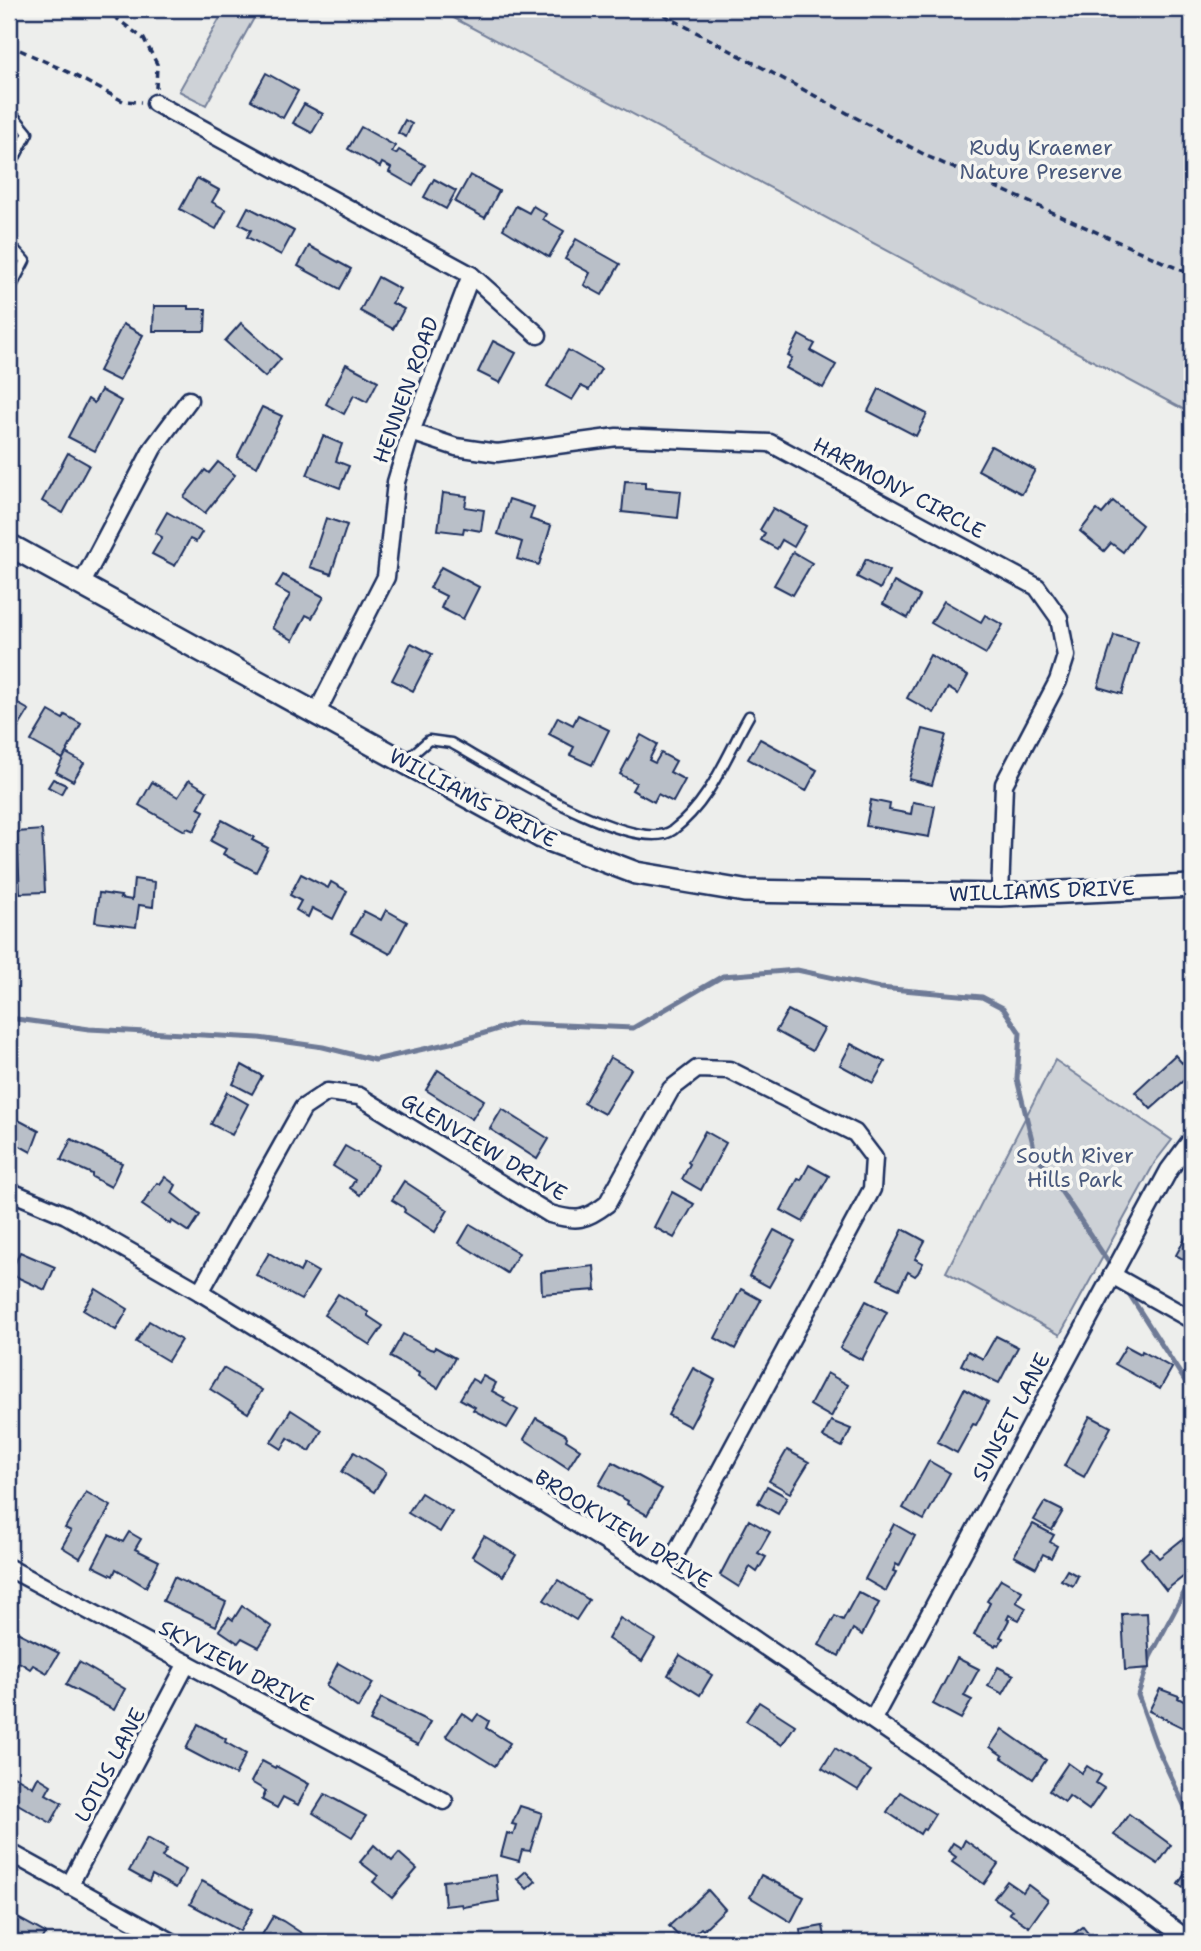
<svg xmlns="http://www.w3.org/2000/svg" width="1201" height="1951" font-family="'Shantell Sans',sans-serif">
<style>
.green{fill:#ced2d7;stroke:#74809a;stroke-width:2}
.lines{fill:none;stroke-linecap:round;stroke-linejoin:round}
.stream{stroke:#6e7a96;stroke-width:5}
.building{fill:#b9bfc8;stroke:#1b2f5e;stroke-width:2}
.lane-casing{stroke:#1b2f5e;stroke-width:13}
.street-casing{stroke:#1b2f5e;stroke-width:21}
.secondary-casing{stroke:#1b2f5e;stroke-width:26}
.path{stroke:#1b2f5e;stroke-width:3.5;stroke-dasharray:7 5;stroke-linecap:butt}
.lane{stroke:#f6f6f2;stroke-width:8}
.street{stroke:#f6f6f2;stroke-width:16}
.secondary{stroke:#f6f6f2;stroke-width:21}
.labels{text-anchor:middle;stroke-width:7;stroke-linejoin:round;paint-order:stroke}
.park-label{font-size:21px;fill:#48587c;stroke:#f6f6f2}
.street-label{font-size:21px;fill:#1b2f5e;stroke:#f6f6f2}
</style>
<rect width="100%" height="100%" fill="#edeeec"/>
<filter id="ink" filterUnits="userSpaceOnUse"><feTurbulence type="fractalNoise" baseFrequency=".0143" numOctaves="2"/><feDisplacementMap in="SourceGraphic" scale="14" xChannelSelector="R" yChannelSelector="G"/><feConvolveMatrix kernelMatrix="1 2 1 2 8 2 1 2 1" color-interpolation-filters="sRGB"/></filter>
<g filter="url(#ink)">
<g class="green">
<path d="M225,9H259L206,105L179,91Z"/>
<path d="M437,9H1192V414Z"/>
<path d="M1055,1060L1172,1140L1155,1162L1060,1335L946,1272Z"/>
</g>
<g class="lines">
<g class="stream">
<path d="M9,1018L89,1029L259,1038L323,1047L375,1060L459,1041L517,1023L633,1028L723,976L797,970L880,988L982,997L1003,1008L1020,1033L1017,1079L1035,1152L1113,1269"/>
<path d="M1126,1289L1192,1392"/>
<path d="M1192,1578L1150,1657L1138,1695L1156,1745L1192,1822"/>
</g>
</g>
<g class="building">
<path d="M266,73L298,91L283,118L251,100Z"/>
<path d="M304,104L323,114L312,133L293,123Z"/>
<path d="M405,120L412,124L406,137L398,133Z"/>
<path d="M361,127L395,146L392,152L396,154L399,150L425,165L413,186L389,172L391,168L382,163L380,167L348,149Z"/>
<path d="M470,175L499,191L485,218L455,202Z"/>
<path d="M197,178L219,190L212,202L226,210L216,229L180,209Z"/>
<path d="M434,179L456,191L446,209L424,197Z"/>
<path d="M516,206L529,213L533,206L546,214L543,219L564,231L549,257L503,229Z"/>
<path d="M248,207L294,231L281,255L247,237L251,230L239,224Z"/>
<path d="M576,239L620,264L602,295L584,285L590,273L565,259Z"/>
<path d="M309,246L351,269L340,289L298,266Z"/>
<path d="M378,277L400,289L392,303L404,309L393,329L360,311Z"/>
<path d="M154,306H188V309H206L205,331H153Z"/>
<path d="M241,323L281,359L265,377L225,341Z"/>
<path d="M123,324L143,335L119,381L99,371Z"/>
<path d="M799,335L815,344L811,351L836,365L823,388L786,368L792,358L788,356Z"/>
<path d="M493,341L516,353L500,383L478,372Z"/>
<path d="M568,350L601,369L589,390L581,386L572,400L547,386Z"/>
<path d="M346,364L378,381L367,402L354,395L344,414L326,404Z"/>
<path d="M879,389L927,414L916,436L868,411Z"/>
<path d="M101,390L121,401L95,451L68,437L88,399L94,403Z"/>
<path d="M262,407L282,416L257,467L237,457Z"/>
<path d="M323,436L342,444L336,461L349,466L340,488L307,475Z"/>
<path d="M991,446L1035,470L1022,494L978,470Z"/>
<path d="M68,453L89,465L63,513L42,501Z"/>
<path d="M218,462L235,475L205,513L184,497L205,470L209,473Z"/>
<path d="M625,481L645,482V488L681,491L678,518L622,512Z"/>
<path d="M443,493L467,496L465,507L484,510L481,531L464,528L463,533L438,530Z"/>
<path d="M509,499L534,507L530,519L551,526L539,565L517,559L522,542L498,534Z"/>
<path d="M1113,501L1142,525L1123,552L1111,543L1104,551L1080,531L1097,510L1102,514Z"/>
<path d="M773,508L806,526L794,547L782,540L777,549L761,540L765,533L760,530Z"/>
<path d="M167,512L202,532L196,542L190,539L175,566L152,554L162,537L155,533Z"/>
<path d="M326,518L347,525L331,574L310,567Z"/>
<path d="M793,552L812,563L793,595L774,585Z"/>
<path d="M866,559L889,571L880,589L857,577Z"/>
<path d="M441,567L479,587L463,619L441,608L446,596L430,588Z"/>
<path d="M283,575L324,597L312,618L306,615L293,640L272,628L290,595L276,587Z"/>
<path d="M894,582L920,596L908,618L883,604Z"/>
<path d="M944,601L981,622L985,615L1003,625L986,654L931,623Z"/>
<path d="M1114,635L1138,642L1122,694L1098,687Z"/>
<path d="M411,643L432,654L413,691L392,680Z"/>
<path d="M930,655L968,676L958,694L948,688L934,713L907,698Z"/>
<path d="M9,691L18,697L15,702L29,710L18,728L9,723Z"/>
<path d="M49,711L63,719L65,715L81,724L63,759L31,741Z"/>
<path d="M578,715L609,730L592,765L570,755L574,747L549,734L558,717L573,725Z"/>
<path d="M923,729L946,735L932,785L909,779Z"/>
<path d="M641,735L657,744L649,760L655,763L661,753L676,761L670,772L685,780L673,802L658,794L654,802L632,790L636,783L620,774Z"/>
<path d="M760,739L817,770L806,791L748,759Z"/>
<path d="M66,753L84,763L73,781L56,772Z"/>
<path d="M53,779L66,785L61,794L48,787Z"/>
<path d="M189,780L207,791L198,808L204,811L194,831L187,828L185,831L139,805L152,782L178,797Z"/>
<path d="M871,800L890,804L889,810L911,814L913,802L935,806L929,837L866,826Z"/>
<path d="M222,820L254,837L252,840L268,848L256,872L223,854L226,849L211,841Z"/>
<path d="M42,830L45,892L20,893L17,832Z"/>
<path d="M301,874L328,888L331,882L347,891L333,919L312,908L308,917L296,910L301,901L290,895Z"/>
<path d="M134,879L155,882L153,907L139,905L136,927L95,922L99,893L121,896L120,898L132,900Z"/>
<path d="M386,910L407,922L390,954L351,933L364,911L381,920Z"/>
<path d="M788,1010L824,1029L812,1051L776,1031Z"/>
<path d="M851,1044L885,1062L873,1083L840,1065Z"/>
<path d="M1175,1055L1182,1063L1190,1055L1192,1057V1073L1151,1109L1135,1092Z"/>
<path d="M610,1057L631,1069L604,1114L584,1103Z"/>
<path d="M242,1065L262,1076L252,1094L233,1084Z"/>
<path d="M438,1070L484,1100L472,1119L426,1090Z"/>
<path d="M227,1092L248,1104L232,1135L211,1124Z"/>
<path d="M502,1109L549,1139L537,1159L490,1129Z"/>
<path d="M9,1115L39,1131L31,1152L9,1140Z"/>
<path d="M705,1131L726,1143L701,1190L682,1179L690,1164L688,1162Z"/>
<path d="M71,1139L122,1163L111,1187L92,1177V1174L61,1160Z"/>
<path d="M345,1146L378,1165L360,1195L350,1188L355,1180L333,1166Z"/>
<path d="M809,1165L829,1176L803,1222L781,1210L798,1179L801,1180Z"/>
<path d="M165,1177L176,1185L172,1193L200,1215L189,1232L172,1221L170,1224L142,1205L157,1183L160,1184Z"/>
<path d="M404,1181L448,1210L435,1232L404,1212L405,1210L403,1207L392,1200Z"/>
<path d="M672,1192L694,1204L674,1238L654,1227Z"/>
<path d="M470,1224L519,1253L507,1273L459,1243Z"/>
<path d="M1192,1226V1264L1176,1255Z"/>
<path d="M903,1229L925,1241L915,1259L923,1263L918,1273L915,1276L908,1272L899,1289L878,1279Z"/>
<path d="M774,1230L795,1241L769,1287L749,1276Z"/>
<path d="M20,1252L55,1267L45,1290L10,1274Z"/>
<path d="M269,1253L300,1272L304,1264L318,1272L301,1300L256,1275Z"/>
<path d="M594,1266L596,1290L542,1294L541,1272Z"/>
<path d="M96,1289L128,1309L116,1330L83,1310Z"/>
<path d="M741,1289L761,1300L735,1349L715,1338Z"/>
<path d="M338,1294L368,1312V1316L383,1326L370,1345L324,1315Z"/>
<path d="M866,1301L887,1312L862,1360L840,1348Z"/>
<path d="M149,1321L181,1340L168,1361L136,1342Z"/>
<path d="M403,1334L430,1349L434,1350L435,1347L455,1358L438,1388L418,1376L419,1373L390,1357Z"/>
<path d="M996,1336L1018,1347L999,1383L961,1365L968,1351L983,1359Z"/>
<path d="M1126,1346L1141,1354L1142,1351L1172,1368L1160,1389L1115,1364Z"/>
<path d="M223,1368L262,1390L248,1413L210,1389Z"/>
<path d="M693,1368L715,1380L690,1427L668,1415Z"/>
<path d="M827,1373L848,1385L831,1417L810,1405Z"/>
<path d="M483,1376L496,1383L492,1391L505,1398L503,1401L518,1410L507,1428L473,1410L475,1407L460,1399L472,1379L479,1383Z"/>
<path d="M964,1389L988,1402L976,1425L973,1424L957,1453L937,1442Z"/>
<path d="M291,1410L322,1430L310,1451L288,1438L282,1449L271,1442Z"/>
<path d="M1090,1416L1111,1427L1084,1477L1064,1466Z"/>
<path d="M536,1418L565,1434L567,1437L566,1440L580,1449L568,1468L524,1439Z"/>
<path d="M831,1421L851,1429L842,1447L823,1437Z"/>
<path d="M787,1450L809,1462L790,1493L769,1481Z"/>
<path d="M354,1452L386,1472L374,1492L342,1472Z"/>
<path d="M929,1461L950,1473L924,1520L903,1508Z"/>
<path d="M612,1462L662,1489L647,1515L627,1504L628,1501L599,1485Z"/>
<path d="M767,1486L787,1497L778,1514L758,1503Z"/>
<path d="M86,1492L111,1506L80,1558L62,1547L71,1531L65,1528Z"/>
<path d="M421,1493L452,1512L440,1532L408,1513Z"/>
<path d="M1045,1502L1063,1511L1052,1530L1034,1520Z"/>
<path d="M749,1520L770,1532L758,1553L766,1557L757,1572L750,1567L739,1587L720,1575Z"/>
<path d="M894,1524L915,1536L899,1566L896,1564L893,1571L896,1572L886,1591L865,1579Z"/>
<path d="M1033,1524L1054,1535L1050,1542L1057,1546L1051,1558L1043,1554L1036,1568L1014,1556Z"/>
<path d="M129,1532L141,1539L135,1549L159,1561L146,1587L116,1569L113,1576L93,1566L109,1535L123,1542Z"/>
<path d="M484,1536L516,1555L503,1576L472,1556Z"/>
<path d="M1184,1538L1192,1548V1570L1166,1590L1141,1558L1151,1549L1159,1558Z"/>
<path d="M1067,1570L1078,1576L1073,1586L1061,1580Z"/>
<path d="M174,1577L226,1602L216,1626L163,1601Z"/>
<path d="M1001,1579L1022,1591L1016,1602L1026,1608L1019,1620L1009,1615L1007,1619L1009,1620L1000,1637L1003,1638L999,1645L996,1644L995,1646L974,1635L990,1603L987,1601Z"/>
<path d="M558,1580L589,1600L576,1620L544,1600Z"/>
<path d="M858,1592L879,1603L862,1635L853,1629L839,1656L819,1645L835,1616L843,1620Z"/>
<path d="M242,1606L272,1627L259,1647L242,1638L238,1643L219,1630L229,1617L233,1620Z"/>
<path d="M1147,1613L1150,1668L1125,1670L1122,1614Z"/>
<path d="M620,1618L655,1639L642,1661L608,1639Z"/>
<path d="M9,1628L59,1653L47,1673L33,1665L30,1669L19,1662L14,1670L9,1667Z"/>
<path d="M680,1655L712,1675L700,1695L668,1675Z"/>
<path d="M957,1658L979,1669L964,1696L972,1700L961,1719L933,1704Z"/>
<path d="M79,1662L125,1689L114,1710L66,1685Z"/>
<path d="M338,1663L373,1683L358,1708L326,1686Z"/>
<path d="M998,1667L1014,1675L1003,1694L988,1686Z"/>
<path d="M1160,1689L1179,1696L1178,1698L1191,1705L1192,1732L1149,1711Z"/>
<path d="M381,1698L430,1722L418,1745L370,1721Z"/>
<path d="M759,1702L795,1725L782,1745L746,1721Z"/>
<path d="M462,1713L473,1721L478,1714L489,1721L486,1728L510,1743L495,1766L446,1736Z"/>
<path d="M198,1724L226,1739L225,1742L246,1754L235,1775L186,1749Z"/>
<path d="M1002,1729L1046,1760L1033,1779L1002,1758L1003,1756L990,1747Z"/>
<path d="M835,1748L871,1771L858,1790L822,1768Z"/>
<path d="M262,1761L275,1768L276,1766L309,1784L298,1805L283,1797L277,1808L262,1800L266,1791L251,1782Z"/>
<path d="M1068,1763L1082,1773L1087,1766L1101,1775L1096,1783L1104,1788L1089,1810L1069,1796L1065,1802L1049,1791Z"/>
<path d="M14,1776L33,1787L38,1777L51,1785L46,1794L62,1803L51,1823L9,1799V1786Z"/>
<path d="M900,1792L935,1814L925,1830L923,1829L920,1834L887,1812Z"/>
<path d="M325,1794L366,1816L352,1837L313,1813Z"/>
<path d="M520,1806L542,1813L530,1851L522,1850L519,1861L501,1856L507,1833L513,1835L516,1825L512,1824Z"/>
<path d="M1129,1814L1171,1845L1158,1864L1114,1835Z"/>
<path d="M147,1838L167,1849L162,1857L186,1870L176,1888L152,1875L149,1882L129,1871Z"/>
<path d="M965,1840L998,1864L984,1884L952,1862L956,1857L948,1851L953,1843L961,1848Z"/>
<path d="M374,1845L392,1861L399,1853L417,1869L392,1898L373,1882L378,1876L360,1862Z"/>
<path d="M1192,1864V1894L1178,1884Z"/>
<path d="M526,1871L536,1881L527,1889L517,1879Z"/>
<path d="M496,1875L499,1901L463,1907L462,1904L445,1906L443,1881Z"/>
<path d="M761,1875L804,1897L791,1922L750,1897Z"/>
<path d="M202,1881L253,1909L240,1931L190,1904Z"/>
<path d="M1007,1881L1023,1892L1028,1885L1048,1900L1029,1927L1009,1913L1012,1910L994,1898Z"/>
<path d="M708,1890L725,1909L703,1930L701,1928L684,1942L669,1926Z"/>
<path d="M9,1913L45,1933L40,1942H9Z"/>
<path d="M273,1916L283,1921L315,1942H264L259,1940Z"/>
<path d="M823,1926L826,1942H802L800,1930Z"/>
<path d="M1083,1927L1095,1942L1098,1939L1100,1942H1069L1067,1939Z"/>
</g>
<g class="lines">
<g class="lane-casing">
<g id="lane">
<path d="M9,110L28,133L9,169"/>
<path d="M9,243L25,261L9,292"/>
<path d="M406,760L429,740L451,743C489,764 635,858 673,830C711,801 726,756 749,716"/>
</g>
</g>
<g class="street-casing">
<g id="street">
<path d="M155,103L471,275L538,335"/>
<path d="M411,432L456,447L497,453L617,437L770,443L1037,587L1059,618L1066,656L1058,681L1004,784L1000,895"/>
<path d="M81,585L153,448L189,400"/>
<path d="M316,714L386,577L396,482L411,432L471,275"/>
<path d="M9,1191L66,1215L200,1292L663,1577L1124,1892L1191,1942"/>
<path d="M1112,1275L1192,1320"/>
<path d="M200,1292L303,1108L327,1092L359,1096L550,1214C577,1222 586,1220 607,1204L671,1089L697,1069L729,1070L855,1133L874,1158L872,1189L663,1577"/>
<path d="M9,1568L444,1801"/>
<path d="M873,1719L1169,1170L1192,1139"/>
<path d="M9,1852L172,1942"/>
<path d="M69,1886L187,1663"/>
</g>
</g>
<g class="secondary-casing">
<path id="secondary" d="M9,545L541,837L636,873L744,891L1000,895L1192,886"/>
</g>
<g class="path">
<path d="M104,9L144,39L157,64L156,88"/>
<path d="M653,9L929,157L1192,275"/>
<path d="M9,45L68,72L123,101L141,102"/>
</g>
<use href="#lane" class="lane"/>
<use href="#street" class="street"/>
<use href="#secondary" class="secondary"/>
</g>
</g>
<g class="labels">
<g class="park-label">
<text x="1041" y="155">Rudy Kraemer<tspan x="1041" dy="24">Nature Preserve</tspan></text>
<text x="1075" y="1163">South River<tspan x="1075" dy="24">Hills Park</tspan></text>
</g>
<g class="street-label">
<text transform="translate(406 390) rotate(-70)" y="7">HENNEN ROAD</text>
<text transform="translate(899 488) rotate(28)" y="7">HARMONY CIRCLE</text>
<text transform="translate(473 798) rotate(28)" y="7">WILLIAMS DRIVE</text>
<text transform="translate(1042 891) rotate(-2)" y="7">WILLIAMS DRIVE</text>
<text transform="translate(484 1147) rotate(31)" y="7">GLENVIEW DRIVE</text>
<text transform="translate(1011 1417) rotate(-62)" y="7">SUNSET LANE</text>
<text transform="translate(623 1529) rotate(32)" y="7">BROOKVIEW DRIVE</text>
<text transform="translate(236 1666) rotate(28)" y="7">SKYVIEW DRIVE</text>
<text transform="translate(110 1765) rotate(-62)" y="7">LOTUS LANE</text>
</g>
</g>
<rect width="1201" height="1951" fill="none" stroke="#f6f6f2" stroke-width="35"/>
<rect x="18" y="18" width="1166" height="1916" fill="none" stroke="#1b2f5e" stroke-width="2.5" filter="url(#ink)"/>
</svg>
